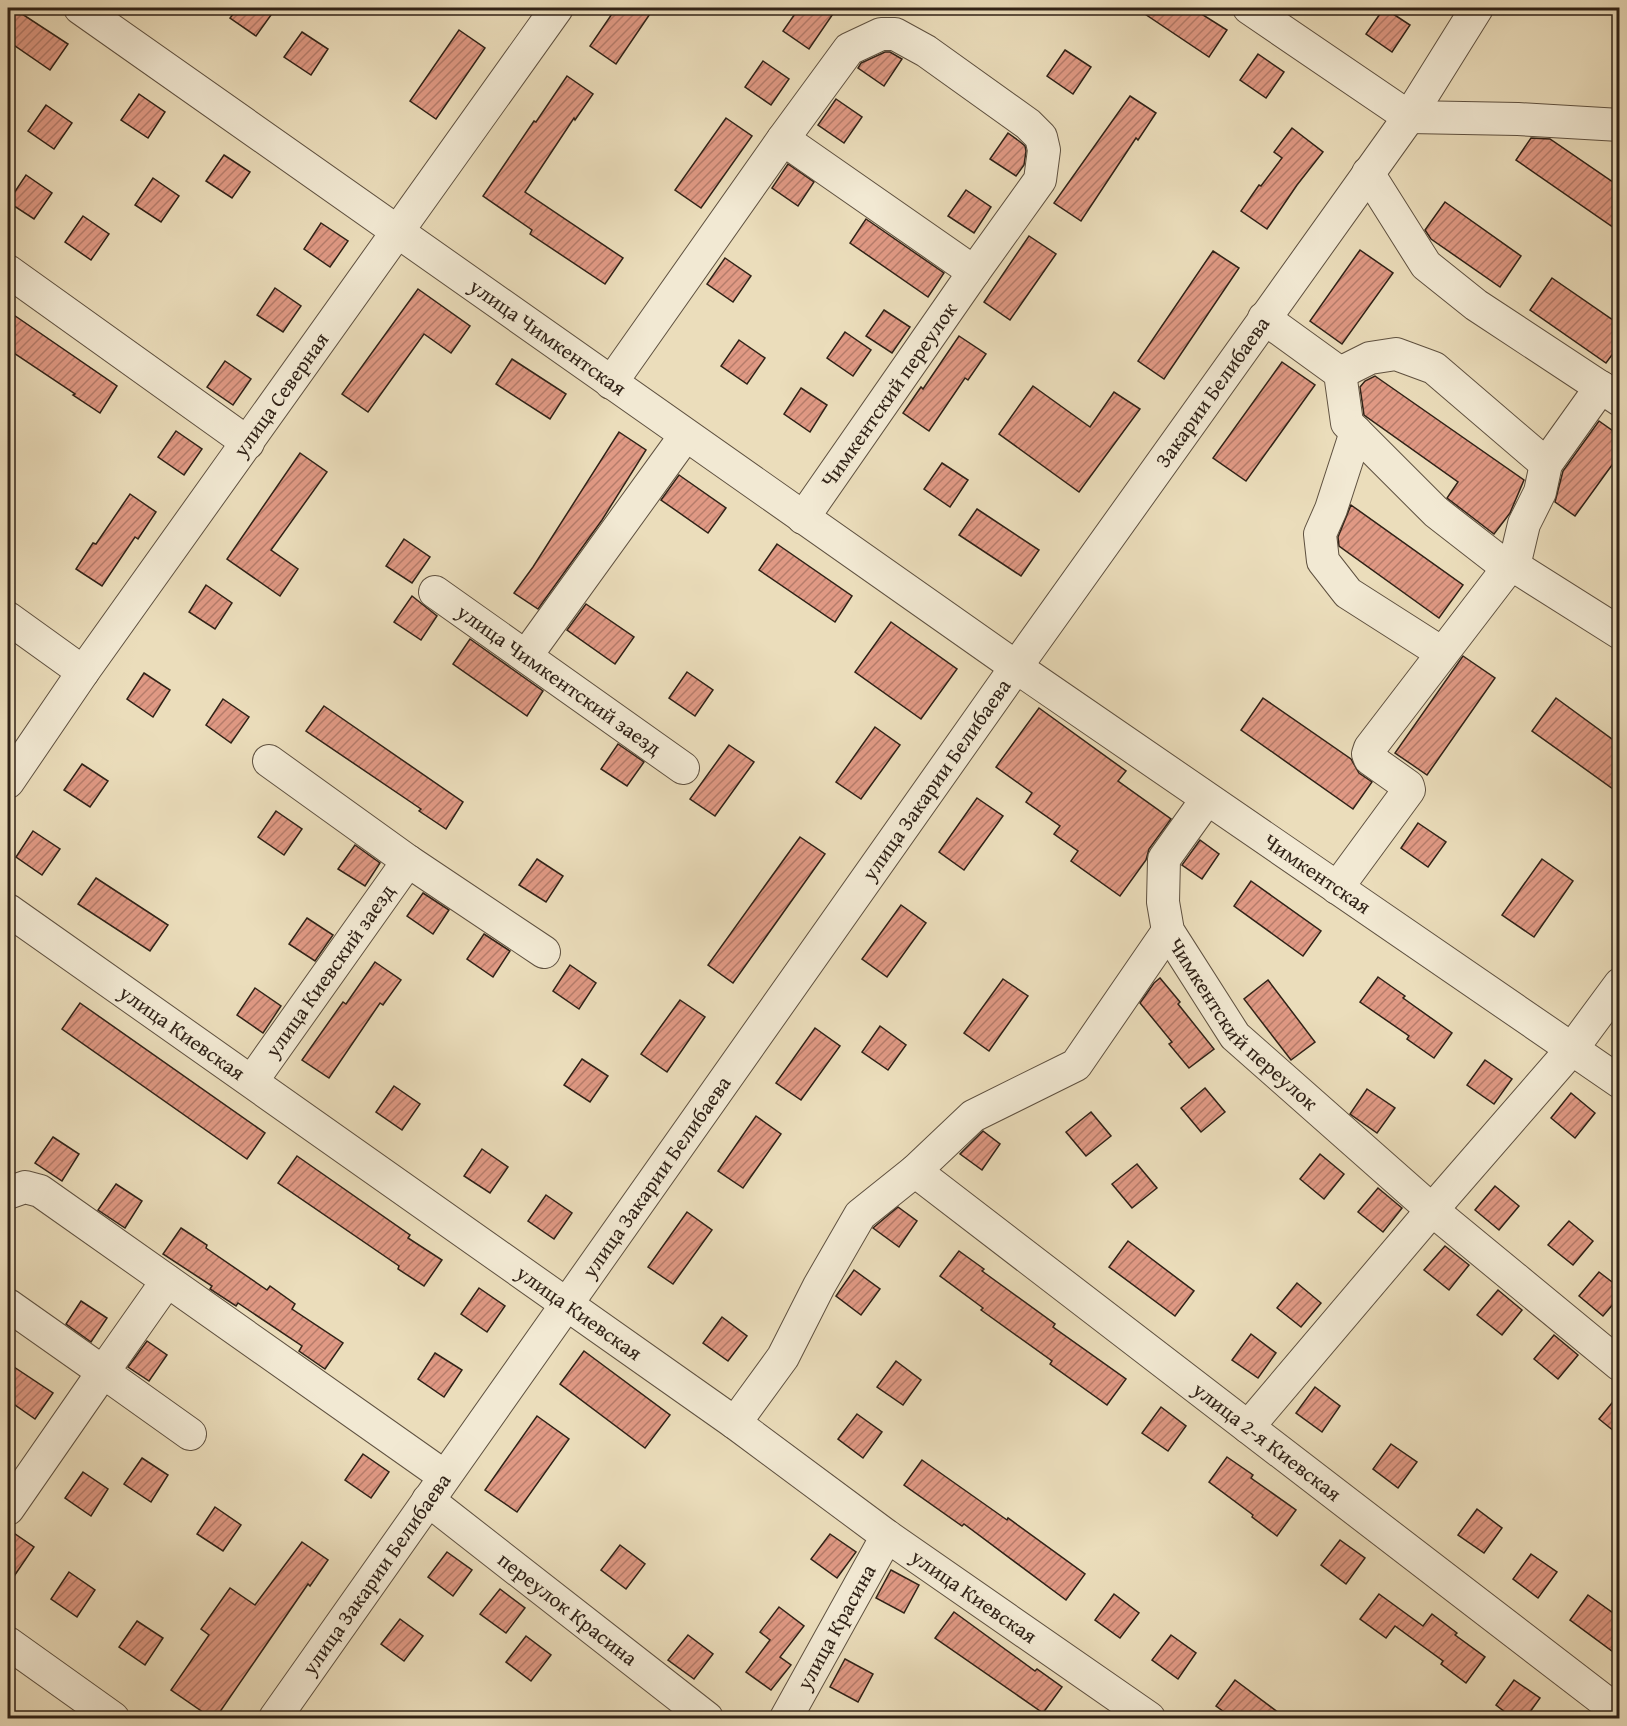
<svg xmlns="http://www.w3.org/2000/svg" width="1627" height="1726" font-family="'Gentium Book Plus',serif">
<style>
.building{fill:url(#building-hatch);stroke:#302217;stroke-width:1.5}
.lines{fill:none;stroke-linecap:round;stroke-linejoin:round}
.minor-casing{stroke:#5f5140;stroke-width:34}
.minor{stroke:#f2e9d3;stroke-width:32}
.labels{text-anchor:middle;stroke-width:4.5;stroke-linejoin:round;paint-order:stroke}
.street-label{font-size:21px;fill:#302217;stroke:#f2e9d3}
</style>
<defs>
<pattern id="building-hatch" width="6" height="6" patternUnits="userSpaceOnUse" patternTransform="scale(1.5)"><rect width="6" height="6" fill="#e09984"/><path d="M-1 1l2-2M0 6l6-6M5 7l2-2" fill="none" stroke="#b67c6b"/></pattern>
</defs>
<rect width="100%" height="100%" fill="#ebddbb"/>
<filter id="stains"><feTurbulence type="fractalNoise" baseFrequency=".00333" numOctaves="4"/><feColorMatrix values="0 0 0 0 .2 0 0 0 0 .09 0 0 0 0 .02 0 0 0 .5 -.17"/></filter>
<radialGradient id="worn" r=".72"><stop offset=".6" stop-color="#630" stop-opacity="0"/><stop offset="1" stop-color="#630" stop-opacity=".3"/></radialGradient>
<g class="building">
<path d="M8,8H13L68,44L50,70L8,41Z"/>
<path d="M238,8H276L256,36L230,18Z"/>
<path d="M616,8H654L616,64L590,46Z"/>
<path d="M799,8H837L809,49L783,31Z"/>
<path d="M1136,8H1192L1227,30L1209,57Z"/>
<path d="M1384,8L1410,25L1392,52L1366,34Z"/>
<path d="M459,30L485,48L436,119L410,101Z"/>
<path d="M302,32L328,49L311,75L284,57Z"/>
<path d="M1065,50L1091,67L1073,94L1047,76Z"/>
<path d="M885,52H890L902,59L884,86L858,68L861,63Z"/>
<path d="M1258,54L1284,72L1266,98L1240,80Z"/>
<path d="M763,61L789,79L771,105L745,87Z"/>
<path d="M567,76L593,94L575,120L574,118L525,192L623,258L605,284L530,234L532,230L483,196L534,121L536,122Z"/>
<path d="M139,94L165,112L148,138L121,120Z"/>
<path d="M1130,96L1156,113L1138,140L1136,138L1081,221L1054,203Z"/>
<path d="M836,99L862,117L844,143L818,125Z"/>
<path d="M46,105L72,123L54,149L28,131Z"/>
<path d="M726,118L752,136L701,208L675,190Z"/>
<path d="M1292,128L1323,152L1297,185L1267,229L1241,211L1259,185L1261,186L1282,158L1274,152Z"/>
<path d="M1008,133L1019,141L1025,146L1026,151L1024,165L1016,176L990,159Z"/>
<path d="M1531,138L1550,139L1620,187V232L1516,160Z"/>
<path d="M224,155L250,172L232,198L206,181Z"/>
<path d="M788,164L814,182L798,206L772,188Z"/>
<path d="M26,175L52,193L34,219L8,202Z"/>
<path d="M153,178L179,196L161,222L135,205Z"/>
<path d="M966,190L991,207L974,233L948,216Z"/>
<path d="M1445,202L1521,256L1500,287L1431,239L1425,230Z"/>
<path d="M83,216L109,234L91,260L65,242Z"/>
<path d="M866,219L944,273L928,297L850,243Z"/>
<path d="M321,223L348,241L330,267L304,249Z"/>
<path d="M1029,236L1056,254L1010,320L984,302Z"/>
<path d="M1360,250L1393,273L1342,344L1310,321Z"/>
<path d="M1213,251L1239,268L1164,379L1138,361Z"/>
<path d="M725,258L751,276L733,302L707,284Z"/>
<path d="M1552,278L1620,325V344L1606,363L1530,310Z"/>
<path d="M275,288L301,306L283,332L257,315Z"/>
<path d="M418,289L470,326L451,353L424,334L368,412L342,394Z"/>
<path d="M884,310L910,327L892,353L866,336Z"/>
<path d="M8,311L117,386L100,413L73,395L75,394L8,349Z"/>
<path d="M845,332L871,350L853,376L827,358Z"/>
<path d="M959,336L986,354L968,380L965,378L929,431L903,413L921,387L923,389Z"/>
<path d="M739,340L765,358L747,384L721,366Z"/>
<path d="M512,359L566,394L550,419L496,384Z"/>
<path d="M225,361L251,379L233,405L207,387Z"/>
<path d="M1282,362L1315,385L1246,481L1213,458Z"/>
<path d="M1375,376L1524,480L1510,513L1494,534L1447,498L1458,482L1364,415L1360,387L1365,381Z"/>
<path d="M1033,386L1090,427L1114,392L1140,409L1079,492L999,434Z"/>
<path d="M801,388L827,405L810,432L784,414Z"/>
<path d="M1599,421L1620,436V454L1575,516L1555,502L1563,471Z"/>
<path d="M176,431L202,449L184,475L158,457Z"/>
<path d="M619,432L646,450L602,520L538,609L514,593L533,567Z"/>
<path d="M300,453L327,472L271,550L298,569L280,596L227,559Z"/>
<path d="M942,463L968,480L950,507L924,489Z"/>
<path d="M679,475L726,508L708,533L661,500Z"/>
<path d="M130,494L156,512L138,539L135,537L102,586L76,569L93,543L96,544Z"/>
<path d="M1351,505L1463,585L1439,618L1339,546L1338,537Z"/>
<path d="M977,509L1039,550L1021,576L959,535Z"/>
<path d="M404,539L430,557L412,583L386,566Z"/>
<path d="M777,544L852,596L835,622L759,570Z"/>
<path d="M206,585L232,603L215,629L189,612Z"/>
<path d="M412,596L437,616L421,640L394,622Z"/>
<path d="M586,604L634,637L615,664L567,630Z"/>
<path d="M891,622L957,669L921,719L855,672Z"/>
<path d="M470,639L543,691L527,716L453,664Z"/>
<path d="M1463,656L1495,678L1427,775L1395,753Z"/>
<path d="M687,672L713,690L695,716L669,698Z"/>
<path d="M144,673L170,690L153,717L127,699Z"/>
<path d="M1263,698L1351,759L1359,773L1372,782L1353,809L1241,730Z"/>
<path d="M1556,698L1620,745V794L1532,731Z"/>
<path d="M223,699L249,717L231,743L206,725Z"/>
<path d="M324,706L463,802L446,829L419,811L421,809L306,731Z"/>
<path d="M1039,708L1126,771L1118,781L1171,819L1149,849L1146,860L1120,896L1071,861L1078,851L1054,834L1060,826L1026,802L1032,793L996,767Z"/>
<path d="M875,727L900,745L861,799L836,782Z"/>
<path d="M618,744L644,762L627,786L601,769Z"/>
<path d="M729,745L754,762L715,816L690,799Z"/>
<path d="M82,764L108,781L90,807L64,790Z"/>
<path d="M977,798L1003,816L964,870L939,852Z"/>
<path d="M276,811L302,829L284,855L258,837Z"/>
<path d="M1418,823L1446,842L1428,867L1401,848Z"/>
<path d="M33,831L60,849L42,875L16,857Z"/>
<path d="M800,837L825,854L733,983L708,965Z"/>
<path d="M1200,840L1219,854L1202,879L1182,865Z"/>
<path d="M355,845L380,863L365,886L338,869Z"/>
<path d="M537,859L563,876L546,902L519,885Z"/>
<path d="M1542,859L1573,881L1534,937L1502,915Z"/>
<path d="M96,878L168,925L150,951L78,904Z"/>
<path d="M1251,881L1321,931L1303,956L1234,906Z"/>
<path d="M423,893L449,910L433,934L407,916Z"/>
<path d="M901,905L926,923L887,977L862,959Z"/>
<path d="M307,918L333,935L315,961L289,944Z"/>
<path d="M484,934L510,951L493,977L467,959Z"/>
<path d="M375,962L401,980L383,1005L380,1003L329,1078L302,1060L343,1002L346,1004Z"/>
<path d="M570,965L596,983L579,1009L553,991Z"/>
<path d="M1378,977L1405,996L1403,998L1452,1033L1434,1058L1407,1039L1409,1036L1360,1002Z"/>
<path d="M1160,978L1180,1002L1178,1004L1214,1049L1189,1068L1169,1044L1172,1042L1140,1003L1154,983Z"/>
<path d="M1003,979L1028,996L989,1051L964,1033Z"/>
<path d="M1268,980L1315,1042L1291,1060L1244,999Z"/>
<path d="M255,988L281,1006L263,1033L237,1015Z"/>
<path d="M680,1000L705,1017L667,1072L641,1054Z"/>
<path d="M80,1003L265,1133L247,1159L62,1029Z"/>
<path d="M880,1026L906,1045L888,1070L862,1052Z"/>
<path d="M815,1028L840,1046L801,1100L776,1083Z"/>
<path d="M582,1059L608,1076L590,1102L564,1085Z"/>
<path d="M1485,1060L1512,1079L1494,1104L1467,1085Z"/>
<path d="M394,1086L420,1104L402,1130L376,1112Z"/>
<path d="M1205,1088L1225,1112L1201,1132L1181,1108Z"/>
<path d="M1367,1089L1395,1108L1377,1133L1350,1114Z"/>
<path d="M1571,1093L1595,1113L1575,1138L1551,1118Z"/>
<path d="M1091,1112L1111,1136L1086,1156L1066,1132Z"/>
<path d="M756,1116L781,1134L743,1188L718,1171Z"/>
<path d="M983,1131L1000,1144L982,1170L960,1154Z"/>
<path d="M53,1137L79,1154L62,1181L35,1163Z"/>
<path d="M482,1149L508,1167L490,1193L464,1176Z"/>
<path d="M1320,1154L1344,1174L1324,1199L1300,1179Z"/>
<path d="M297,1156L410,1235L408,1238L442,1260L424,1286L398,1269L399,1266L278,1183Z"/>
<path d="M1137,1164L1157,1188L1132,1208L1112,1184Z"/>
<path d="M116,1184L142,1201L125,1228L98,1210Z"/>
<path d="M1495,1186L1519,1206L1499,1230L1475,1210Z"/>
<path d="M1378,1188L1402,1208L1383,1232L1358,1212Z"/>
<path d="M546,1195L572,1213L554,1239L528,1221Z"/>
<path d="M898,1207L917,1221L899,1247L873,1228Z"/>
<path d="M687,1212L712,1230L673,1284L648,1267Z"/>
<path d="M1569,1221L1593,1241L1573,1265L1548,1245Z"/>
<path d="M181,1228L207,1245L206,1248L267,1290L270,1286L295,1304L292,1309L343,1343L325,1369L299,1351L302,1346L238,1303L236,1306L210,1289L212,1286L163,1254Z"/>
<path d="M1128,1241L1194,1291L1175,1316L1109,1267Z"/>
<path d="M1445,1246L1469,1265L1449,1290L1424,1270Z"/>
<path d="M959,1251L984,1269L982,1271L1055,1324L1053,1327L1126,1379L1107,1405L1050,1364L1052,1361L981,1310L983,1308L940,1276Z"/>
<path d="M854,1270L880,1289L861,1315L836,1296Z"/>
<path d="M1599,1272L1620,1288V1296L1603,1316L1579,1296Z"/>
<path d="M1297,1283L1321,1303L1301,1327L1277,1308Z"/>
<path d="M479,1288L505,1306L487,1332L461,1314Z"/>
<path d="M1498,1290L1522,1310L1502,1335L1477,1315Z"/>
<path d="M81,1301L107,1318L91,1342L66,1324Z"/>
<path d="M722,1317L747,1336L728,1361L703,1343Z"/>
<path d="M1251,1334L1276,1353L1258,1378L1232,1360Z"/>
<path d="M1554,1335L1578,1355L1558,1379L1534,1359Z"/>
<path d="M147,1341L167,1355L149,1381L128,1367Z"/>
<path d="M584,1351L670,1415L645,1448L560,1384Z"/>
<path d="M435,1353L462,1370L444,1397L418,1379Z"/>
<path d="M896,1361L921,1380L903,1405L877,1387Z"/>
<path d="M8,1363L53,1393L35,1419L8,1400Z"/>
<path d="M1315,1387L1340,1406L1322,1432L1296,1413Z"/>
<path d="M1620,1393V1436L1599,1419Z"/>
<path d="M1161,1407L1186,1426L1168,1451L1142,1433Z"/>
<path d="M857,1414L882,1432L863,1458L838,1439Z"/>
<path d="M537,1416L569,1439L517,1512L485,1490Z"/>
<path d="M1391,1444L1417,1462L1398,1488L1373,1469Z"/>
<path d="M363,1454L389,1472L371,1498L345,1480Z"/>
<path d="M1227,1457L1253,1475L1251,1478L1296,1510L1277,1536L1252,1517L1253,1515L1209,1482Z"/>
<path d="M142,1458L168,1475L151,1502L124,1484Z"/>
<path d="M922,1460L1007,1520L1008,1518L1085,1574L1066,1600L964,1524L962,1526L904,1485Z"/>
<path d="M83,1472L108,1489L91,1516L65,1498Z"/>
<path d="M215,1507L241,1525L223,1551L197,1534Z"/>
<path d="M1477,1509L1502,1528L1484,1553L1458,1535Z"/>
<path d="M8,1529L34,1547L8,1585Z"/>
<path d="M830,1534L856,1552L837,1578L811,1559Z"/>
<path d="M1340,1540L1365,1558L1346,1584L1321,1565Z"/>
<path d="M302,1542L328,1560L310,1586L308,1584L215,1719H213L171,1690L209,1635L201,1629L230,1588L255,1605Z"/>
<path d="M620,1545L645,1564L626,1589L601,1570Z"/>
<path d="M447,1552L472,1570L453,1596L428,1577Z"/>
<path d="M1531,1554L1557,1572L1538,1598L1513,1579Z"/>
<path d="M891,1570L919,1585L904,1613L876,1598Z"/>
<path d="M69,1572L95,1590L77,1617L51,1599Z"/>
<path d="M500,1589L525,1608L506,1633L480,1614Z"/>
<path d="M1114,1594L1139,1613L1120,1638L1095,1620Z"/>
<path d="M1379,1594L1423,1626L1432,1614L1457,1633L1455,1635L1485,1657L1466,1683L1441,1664L1443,1661L1395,1626L1386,1638L1360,1619Z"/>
<path d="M1588,1595L1620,1618V1657L1570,1620Z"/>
<path d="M779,1607L804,1626L780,1657L791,1665L771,1690L746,1672L770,1640L760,1632Z"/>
<path d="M954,1612L1035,1671L1037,1669L1062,1687L1043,1713L935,1638Z"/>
<path d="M400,1619L423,1636L404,1661L381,1644Z"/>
<path d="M137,1621L163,1638L145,1665L119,1647Z"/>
<path d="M688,1635L713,1654L694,1679L668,1660Z"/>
<path d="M1171,1635L1196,1653L1178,1679L1152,1660Z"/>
<path d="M526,1636L551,1655L531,1681L506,1662Z"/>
<path d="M845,1659L873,1674L858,1702L830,1687Z"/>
<path d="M1235,1680L1287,1719H1234L1216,1706Z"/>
<path d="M1514,1680L1540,1698L1525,1719H1514L1496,1705Z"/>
</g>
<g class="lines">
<g class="minor-casing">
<g id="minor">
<path id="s1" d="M80,8L1016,667L1620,1082"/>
<path d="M1249,8L1409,117"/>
<path d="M1409,117L1518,119L1620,125"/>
<path d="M783,139L974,272"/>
<path d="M1368,173L1426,265L1476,305L1620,400"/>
<path d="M8,271L248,443"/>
<path d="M1264,318L1340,373L1347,423L1436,512L1508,568"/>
<path d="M1340,373L1370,358L1396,354L1434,368L1546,464"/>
<path d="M611,383L783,139L849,49L881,34H895L926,51L1028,124L1041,137L1044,150L1040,180L974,272L803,518"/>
<path d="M1356,432L1331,509L1320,534L1323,561L1348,593L1442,653"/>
<path d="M1514,566L1524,524L1540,492L1546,464L1601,387"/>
<path id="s2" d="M435,592L683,768"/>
<path d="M8,618L83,672"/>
<path d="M526,656L685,436"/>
<path id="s3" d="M8,782L83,672L557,8"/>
<path id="s4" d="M1207,799L1164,859L1163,902L1168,931L1235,1036L1432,1210L1620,1365"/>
<path d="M408,861L544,952"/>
<path d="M1337,888L1409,790L1408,786L1370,759L1368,754L1370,748L1508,568L1514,566L1620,633"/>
<path id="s5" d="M8,910L735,1423L887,1536L1149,1718"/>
<path id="s6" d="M252,1081L408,861L269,761"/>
<path id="s7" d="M915,1171L1620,1713"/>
<path d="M8,1193L25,1187L40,1191L444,1476"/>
<path d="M167,1281L103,1372L190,1434"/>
<path d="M8,1305L103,1372L8,1509"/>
<path d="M735,1423L783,1357L819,1286L860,1215L915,1171L973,1116L1076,1065L1168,931"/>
<path d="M1248,1427L1432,1210L1572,1049L1620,984"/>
<path id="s8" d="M428,1500L707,1718"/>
<path d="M8,1643L113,1718"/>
<path id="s9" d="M275,1718L1016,667L1409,117L1477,8"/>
<path id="s10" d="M786,1718L887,1536"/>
</g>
</g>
<use href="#minor" class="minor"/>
</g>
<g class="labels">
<g class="street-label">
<text dy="7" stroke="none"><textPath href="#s1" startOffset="572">улица Чимкентская</textPath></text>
<text dy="7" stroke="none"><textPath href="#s9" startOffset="1624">Закарии Белибаева</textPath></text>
<text dy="7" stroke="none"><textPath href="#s3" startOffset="474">улица Северная</textPath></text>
<text transform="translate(889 395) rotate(-55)" y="7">Чимкентский переулок</text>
<text dy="7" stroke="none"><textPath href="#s2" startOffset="152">улица Чимкентский заезд</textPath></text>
<text dy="7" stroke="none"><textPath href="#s9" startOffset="1148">улица Закарии Белибаева</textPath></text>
<text dy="7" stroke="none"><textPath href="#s1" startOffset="1510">Чимкентская</textPath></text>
<text dy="7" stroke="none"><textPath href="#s6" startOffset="135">улица Киевский заезд</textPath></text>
<text dy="7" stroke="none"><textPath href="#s4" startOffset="267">Чимкентский переулок</textPath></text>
<text dy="7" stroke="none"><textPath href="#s5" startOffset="213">улица Киевская</textPath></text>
<text dy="7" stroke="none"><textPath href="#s9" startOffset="662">улица Закарии Белибаева</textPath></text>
<text dy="7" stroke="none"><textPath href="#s5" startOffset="699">улица Киевская</textPath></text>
<text dy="7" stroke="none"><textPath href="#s7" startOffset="444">улица 2-я Киевская</textPath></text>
<text dy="7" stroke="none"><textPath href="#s9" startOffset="176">улица Закарии Белибаева</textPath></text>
<text dy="7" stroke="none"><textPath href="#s5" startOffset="1185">улица Киевская</textPath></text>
<text dy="7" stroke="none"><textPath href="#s8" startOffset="177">переулок Красина</textPath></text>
<text dy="7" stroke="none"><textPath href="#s10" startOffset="104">улица Красина</textPath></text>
</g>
</g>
<rect width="1627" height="1726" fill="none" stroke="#ebddbb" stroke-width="30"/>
<rect x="9" y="9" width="1609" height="1708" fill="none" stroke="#302217" stroke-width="3"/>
<rect x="15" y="15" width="1597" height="1696" fill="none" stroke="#302217" stroke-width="1.5"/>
<rect width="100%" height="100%" filter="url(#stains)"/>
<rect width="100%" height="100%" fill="url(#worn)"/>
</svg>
